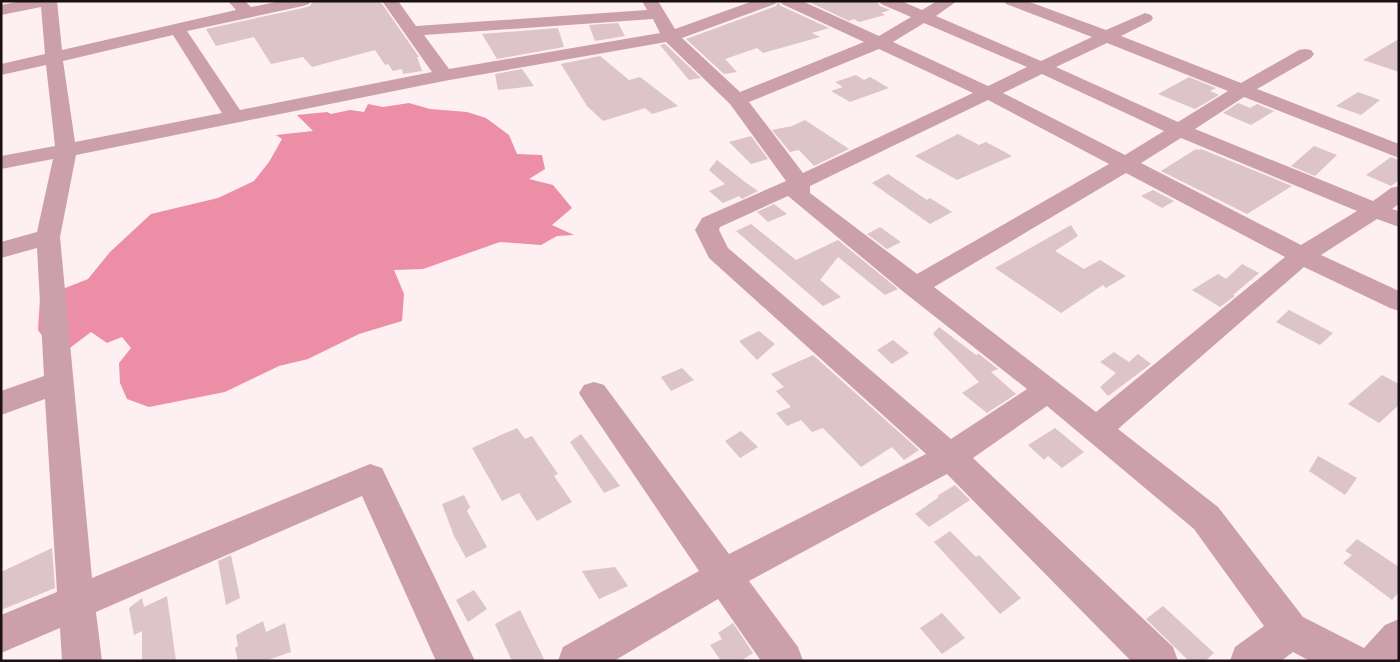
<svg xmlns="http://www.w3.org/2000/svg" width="1400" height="662" font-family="Lato,sans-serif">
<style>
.water{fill:#ec8ea6}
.building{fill:#dcc4c9}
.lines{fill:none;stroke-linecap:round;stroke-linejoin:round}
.minor{fill:#cca0aa;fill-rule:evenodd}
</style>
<rect width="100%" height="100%" fill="#feeff2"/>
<path class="water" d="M409,103L430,109L467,112L486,118L509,135L517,154L542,155L545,169L529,179L553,185L572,208L552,225L574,235L557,236L541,245L500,242L423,269L394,270L404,294L402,321L359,334L308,359L279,366L225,392L149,407L127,399L120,383L119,363L131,348L122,337L107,343L91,332L58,357L38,330L40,298L88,279L110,252L151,214L218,198L254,181L269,162L282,139L276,135L313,131L297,115L327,112L331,114L350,110L364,112L368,104L383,107Z"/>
<g class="building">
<path d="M313,1H380L419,57H417L422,71L403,74L402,69L393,71L388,64L385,65L375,50L312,67L303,57L271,64L254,37L216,46L206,29L303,8L310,6Z"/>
<path d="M807,1H877L880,6L890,10L881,13L885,15L859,22L854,19L849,21Z"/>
<path d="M778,2L781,6L829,28L812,33L820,37L763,53L757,48L725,59L737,72L724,74L686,39L776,6Z"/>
<path d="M618,23L625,36L595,41L589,25Z"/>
<path d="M558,28L564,47L497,59L482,34Z"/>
<path d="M1399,39V72L1363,60Z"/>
<path d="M665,44L701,78L689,80L660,45Z"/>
<path d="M600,56L629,80L640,77L678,106L652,114L645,108L603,121L587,106L561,64Z"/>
<path d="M522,69L534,86L498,90L495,74Z"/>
<path d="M856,75L864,80L870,77L889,88L850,102L831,91L843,87L835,82Z"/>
<path d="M1189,77L1216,88L1210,91L1219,95L1195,109L1158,94Z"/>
<path d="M1358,92L1380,100L1361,115L1336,106Z"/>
<path d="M1238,103L1250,108L1257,104L1274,111L1251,125L1223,113Z"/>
<path d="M805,120L849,149L814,166L799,150L790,152L772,130L792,126Z"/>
<path d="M958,134L979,145L986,142L1012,156L957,180L915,156Z"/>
<path d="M751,136L768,159L751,164L729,142Z"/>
<path d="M1314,146L1337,155L1315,176L1291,166Z"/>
<path d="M1196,149L1199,150L1201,149L1292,186L1247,214L1161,171Z"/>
<path d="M1391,157L1399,160V180L1391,186L1366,175Z"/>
<path d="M717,160L745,182L758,191L742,199L739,196L723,203L709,191L725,184L709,170Z"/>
<path d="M888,174L927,200L930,198L952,212L930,224L872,183Z"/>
<path d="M1153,190L1174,201L1162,208L1141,196Z"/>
<path d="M774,204L787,214L768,222L757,212Z"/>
<path d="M751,224L796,260L838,240L898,289L885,295L838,257L820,280L841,297L823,306L736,231Z"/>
<path d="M1071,225L1078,236L1055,251L1084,269L1100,260L1126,276L1106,288L1103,285L1061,313L995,268Z"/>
<path d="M880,227L901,242L887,249L867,234Z"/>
<path d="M1242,264L1259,273L1233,295L1235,296L1220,307L1192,290L1218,274L1226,279Z"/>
<path d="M1289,310L1333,333L1320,345L1276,322Z"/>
<path d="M939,327L976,355L979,354L998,369L991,372L1016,394L987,413L962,393L979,382L933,334Z"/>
<path d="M759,331L775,344L757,360L739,341Z"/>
<path d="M893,340L909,353L892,364L877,350Z"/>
<path d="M1114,352L1129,362L1138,354L1151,364L1108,396L1100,387L1116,373L1100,362Z"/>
<path d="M813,355L919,450L904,460L892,447L861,467L823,428L812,432L801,420L787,426L776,413L791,407L776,391L784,387L771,374Z"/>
<path d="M682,368L694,380L671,391L661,377Z"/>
<path d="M1382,375L1399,384V405L1379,423L1348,404Z"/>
<path d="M517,428L525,439L532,436L538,445L558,474L554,476L572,502L537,521L519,493L502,501L472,448Z"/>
<path d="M1055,428L1084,452L1062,468L1048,456L1044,460L1028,445Z"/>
<path d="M741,431L758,447L740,458L725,441Z"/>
<path d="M581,434L620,486L604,493L570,442Z"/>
<path d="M1318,456L1357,478L1345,495L1309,471Z"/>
<path d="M955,485L970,500L929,527L915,514L939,497L937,496Z"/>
<path d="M464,495L470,507L467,511L487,547L466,558L454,536L442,504Z"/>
<path d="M950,531L976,557L979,555L1021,598L1000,614L934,542Z"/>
<path d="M1357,539L1399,567V592L1392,600L1343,563L1352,555L1345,551Z"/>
<path d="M52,548L55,588L1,610V572Z"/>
<path d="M231,555L240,598L226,605L218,561Z"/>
<path d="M615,567L628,586L599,599L582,571Z"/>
<path d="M474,590L487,609L468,622L456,600Z"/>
<path d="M167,596L176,661H142V631L134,635L129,608L142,598L144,607Z"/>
<path d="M1163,606L1214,653L1205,661H1189L1146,619Z"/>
<path d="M520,610L545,661H512L495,624Z"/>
<path d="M942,613L965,638L942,654L920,628Z"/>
<path d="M263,621L266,632L285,623L291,652L265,661H238L235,648L238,646L236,635Z"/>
<path d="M733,623L753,653L741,661H721L710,645L722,639L718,633Z"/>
</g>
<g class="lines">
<path class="minor" d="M22,1H57L62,50L236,10L228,1H245L251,7L281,1H311L309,4L303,6L187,31L240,110L432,72L382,1H398L416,26L647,10L642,1H658L675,29L753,1H777L775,4L682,38L740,92L864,42L782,4L780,1H802L879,36L911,17L881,4L879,1H901L922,10L937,1H957L936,16L1041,61L1092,37L1006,4L1004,1H1027L1106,30L1145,13L1151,15L1153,18L1151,21L1121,36L1241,83L1299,50L1305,49L1311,50L1314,54L1311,58L1257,89L1399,144V158L1244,97L1195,129L1373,201L1391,188L1399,186V204L1392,209L1399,211V227L1377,219L1321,255L1399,291V311L1390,308L1304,267L1118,429L1218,507L1303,617L1364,648L1385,625L1399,619V661H1310L1293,652L1281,661H1230L1235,647L1264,626L1194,529L1047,406L973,458L1173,647L1178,661H1131L947,474L749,581L798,647L803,661H761L718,599L614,661H558L563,647L699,571L584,401L579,393L584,385L594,382L604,385L729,554L926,454L709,258L695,230L702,218L786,181L730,104L666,42L444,81L76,155L60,237L92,578L370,464L382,468L475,661H436L362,496L96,612L102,661H62L60,628L1,653V615L57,592L45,399L1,415V391L44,376L37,248L1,258V242L37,232L53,159L1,169V156L55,146L46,65L1,75V64L45,54L41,7L1,15V5ZM653,19L660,33L449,69L424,35ZM924,23L1027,67L988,86L893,42ZM173,35L222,113L75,142L63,61ZM1107,43L1228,91L1178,122L1056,67ZM879,49L973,93L803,173L749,102ZM1042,74L1164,131L1125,155L1003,93ZM988,100L1109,164L917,274L810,193V186ZM1181,138L1357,211L1301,245L1141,163ZM1126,173L1285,257L1096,412L934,287ZM788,196L905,293L1027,389L951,439L728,248L719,230L720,227Z"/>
</g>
<rect width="1400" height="662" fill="none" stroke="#191113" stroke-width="5"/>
</svg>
